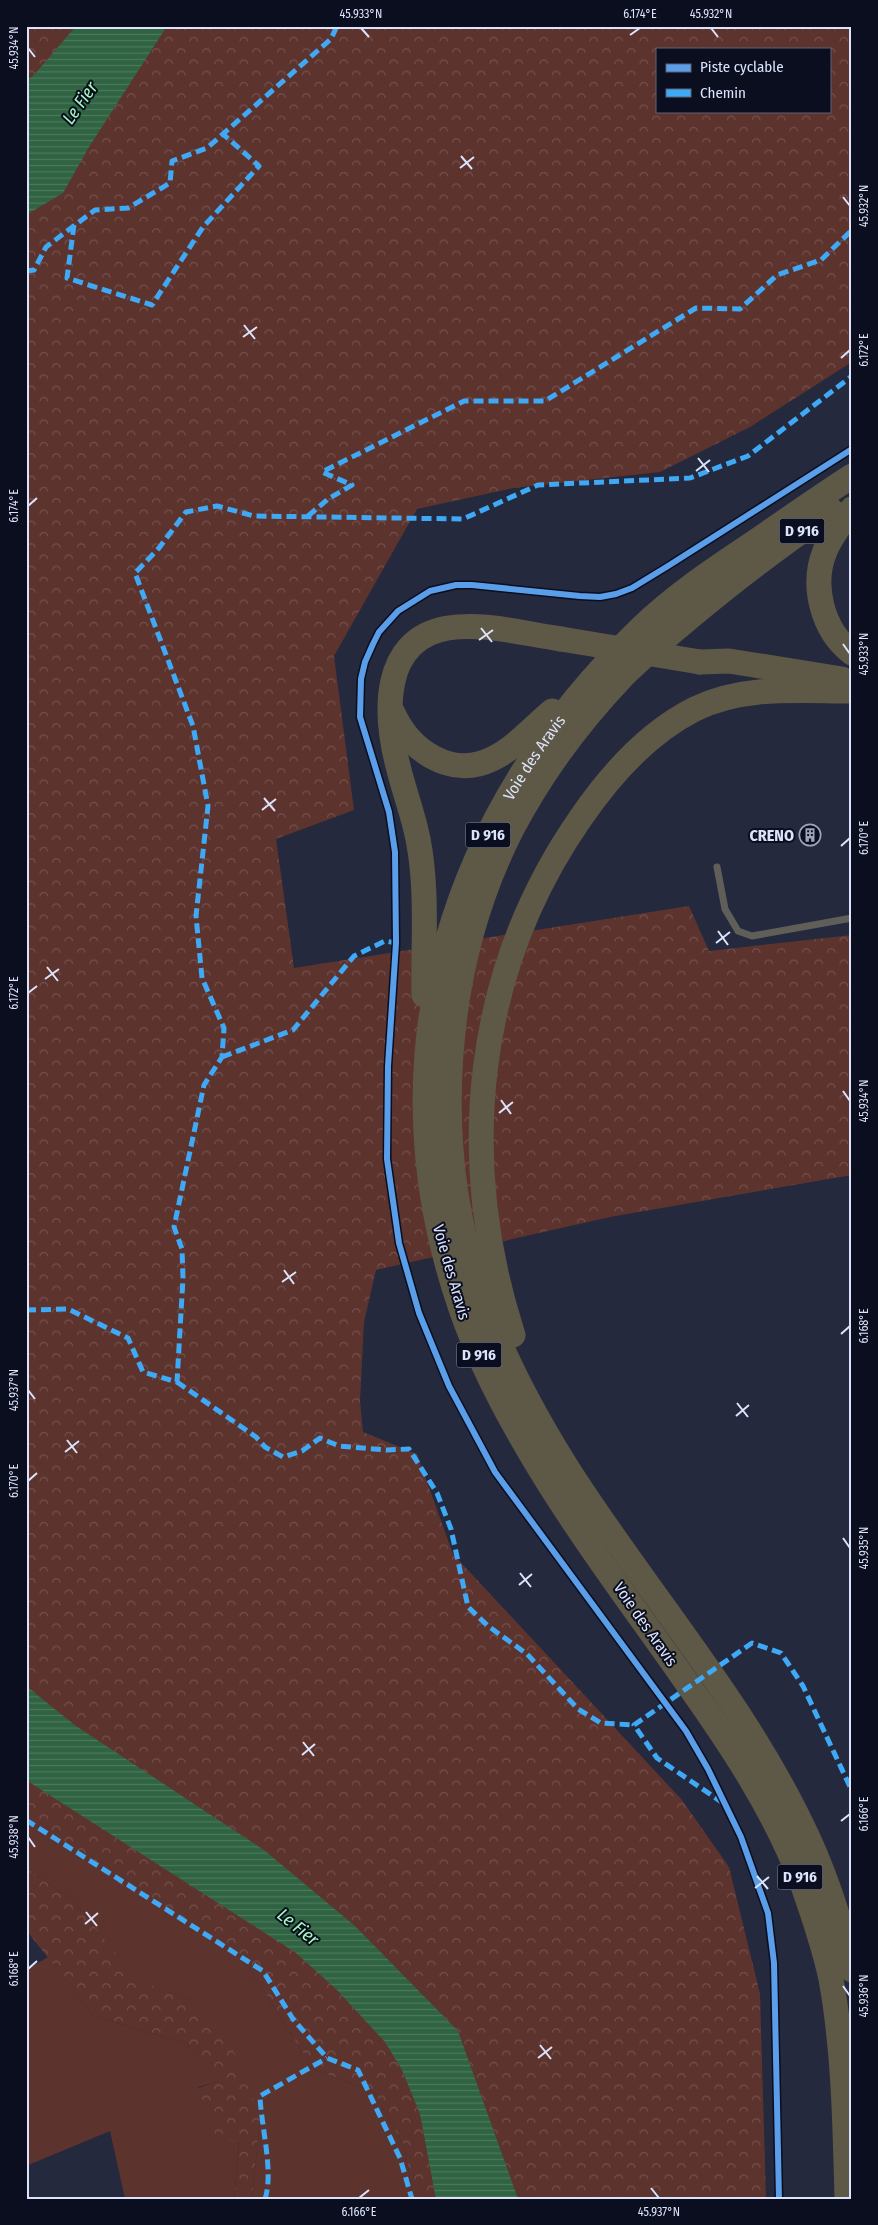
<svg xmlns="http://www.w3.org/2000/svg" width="878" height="2225" font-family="'Fira Sans Condensed',sans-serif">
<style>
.grass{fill:#5d332e}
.forest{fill:url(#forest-crowns);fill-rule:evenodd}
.water{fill:url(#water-rules)}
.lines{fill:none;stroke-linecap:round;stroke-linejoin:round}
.lane{stroke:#5f5e59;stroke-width:7}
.highway{stroke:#5e5847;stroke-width:25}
.highway-bridge{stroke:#5e5847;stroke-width:25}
.quiet{stroke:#3fa9f5;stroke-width:5;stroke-dasharray:10 5;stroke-linecap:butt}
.cycleway-casing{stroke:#0a0e1e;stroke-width:9}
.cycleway{stroke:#5a9eea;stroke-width:6}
.ticks{fill:none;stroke:#dce4fd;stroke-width:2}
.labels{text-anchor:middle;stroke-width:4;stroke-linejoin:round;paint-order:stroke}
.shield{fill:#0a0e1e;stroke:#9da4ba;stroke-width:1}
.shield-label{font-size:15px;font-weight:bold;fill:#dce4fd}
.street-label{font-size:16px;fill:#dce4fd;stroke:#0a0e1e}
.poi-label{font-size:16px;font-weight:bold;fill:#dce4fd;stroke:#0a0e1e;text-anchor:end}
.water-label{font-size:18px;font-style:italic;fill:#a6fabc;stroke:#0a0e1e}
.neatline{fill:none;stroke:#dce4fd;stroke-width:2}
.ticks-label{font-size:12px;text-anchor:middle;fill:#dce4fd}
</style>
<defs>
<pattern id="forest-crowns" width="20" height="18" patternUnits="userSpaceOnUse" patternTransform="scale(1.25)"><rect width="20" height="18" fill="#5d332e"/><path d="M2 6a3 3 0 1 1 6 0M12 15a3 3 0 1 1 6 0" fill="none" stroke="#74504d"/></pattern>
<pattern id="water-rules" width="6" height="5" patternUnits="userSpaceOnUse" patternTransform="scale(1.25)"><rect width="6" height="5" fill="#2f6341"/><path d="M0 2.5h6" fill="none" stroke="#4d795d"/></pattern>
</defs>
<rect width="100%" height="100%" fill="#24293e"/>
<g class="grass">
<path d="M26,1814L241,1955L313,2069L374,2092L404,2146L414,2199H252L260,2117L189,1999L138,1982L74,1901L26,1868Z"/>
<path d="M48,1957L94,2016L187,2044L221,2081L198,2087L239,2141L234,2199H125L110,2131L26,2166V1970Z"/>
</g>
<g class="forest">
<path d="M26,26H852V362L750,427L660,472L513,488L417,509L334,656L354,810L276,839L294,968L689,906L709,951L852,935V1175L610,1217L376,1270L364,1322L360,1401L363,1432L417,1454L453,1554L682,1800L729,1867L760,1994L766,2199H414L404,2146L374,2092L313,2069L241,1955L129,1890L26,1817ZM657,49H829V111H657Z"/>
<path d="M26,1868L74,1901L138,1981L189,1999L232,2047L260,2117L252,2199H234L239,2142L217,2139L198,2088L220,2081L187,2044L94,2016L26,1930Z"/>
</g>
<g class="water">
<path d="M76,26H167L89,147L63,193L26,215V81L34,75Z"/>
<path d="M26,1686L76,1726L264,1850L355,1926L458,2031L518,2199H436L420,2114L402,2070L385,2042L336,1989L296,1953L26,1780Z"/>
</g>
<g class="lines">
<path class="lane" d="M717,867L725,909L738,931L752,936L852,918"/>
<g class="highway">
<path d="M852,509C842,522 831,536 825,551C811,585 822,630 852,653"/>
<path d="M831,510C784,543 738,577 694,614C670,634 645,654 623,676C580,721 541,774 512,829C442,966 430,1143 479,1289C500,1352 531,1410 566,1466C645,1591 747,1704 809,1840C828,1882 842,1926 852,1970"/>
<path d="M700,662L729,661L842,679"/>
<path d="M393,713C410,751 452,779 492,759C515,748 533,727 552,711"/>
<path d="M424,995C423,943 428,890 418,839C413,814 404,791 398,766C385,716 380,639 448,628C484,622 525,634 561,639"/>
<path d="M513,1335C456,1159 474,972 580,819C610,775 647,733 695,709C744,685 799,691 852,691"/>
<path id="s1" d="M847,2199C845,2125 844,2051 831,1979C824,1946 813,1914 802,1883C775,1811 731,1745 687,1683C632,1604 572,1526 524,1442C499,1399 476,1353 460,1306C374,1053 452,811 640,629C674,596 713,570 752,544C785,521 818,498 852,476"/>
</g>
<path class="highway-bridge" d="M561,639L700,662"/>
<g class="quiet">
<path d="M74,225L67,278L152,305L203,227L259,166L223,134"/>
<path d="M26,271L34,270L46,247L95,210L128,208L170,183L172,161L207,148L331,39L337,26"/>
<path d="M308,516L328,499L352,485L322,472L464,401H545L696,308L740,309L777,275L821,260L852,230"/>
<path d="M222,1057L293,1030L354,956L385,941L396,943"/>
<path d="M26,1310L68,1309L128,1338L143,1372L177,1382L183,1278L182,1249L174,1227L204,1085L222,1057L224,1028L202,978L196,916L208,806L193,726L135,573L159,548L186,512L217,506L254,516L463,519L538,485L690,478L748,456L852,376"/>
<path d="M177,1382L256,1437L265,1447L283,1457L302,1451L320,1438L339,1446L387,1450L409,1449L437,1493L451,1529L468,1607L488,1626L527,1654L578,1709L601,1723L634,1725"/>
<path d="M723,1803L657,1758L634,1725L752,1643L781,1653L803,1686L852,1791"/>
<path d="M26,1820L263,1971L293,2019L327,2058L358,2070L400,2158L412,2199"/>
<path d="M265,2199C274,2172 261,2126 260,2096L327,2058"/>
</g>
<g class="cycleway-casing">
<path id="cycleway" d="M779,2199L774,1963L768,1913L741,1837L708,1769L686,1731L495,1472L449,1386L419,1313L399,1243L387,1159L388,1066L396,943L395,852L389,812L360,717L361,679L365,662L373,644L379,632L398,611L430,591L456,585H472L580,596L600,597L616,594L632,588L668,566L852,449"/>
</g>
<use href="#cycleway" class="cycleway"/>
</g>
<path class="ticks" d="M361,28L369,37M711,28L718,37M630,35L640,28M28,48L35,57M461,156L472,169M460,168L474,157M843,197L850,206M244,325L255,339M243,337L257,327M841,358L850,350M698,458L709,472M696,471L710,460M28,506L37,498M481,628L492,642M479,640L493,630M843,644L850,654M264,798L275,811M262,810L276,799M841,846L850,838M718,931L728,945M716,943L730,932M47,967L58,981M45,979L59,969M28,993L37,986M843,1091L850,1101M501,1100L511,1114M499,1113L513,1102M284,1270L294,1284M282,1282L296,1272M841,1334L850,1326M28,1390L35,1399M737,1403L748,1417M736,1416L749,1405M67,1440L77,1453M65,1452L79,1441M28,1481L37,1473M843,1538L850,1548M520,1573L531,1587M519,1585L532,1574M303,1742L314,1756M302,1755L315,1744M841,1821L850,1814M28,1837L35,1847M757,1876L768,1889M755,1888L769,1877M86,1912L97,1926M85,1924L98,1913M28,1969L37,1961M843,1986L850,1996M540,2045L551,2059M538,2058L552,2047M651,2188L659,2198M359,2198L369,2190"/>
<defs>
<g id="building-ring" transform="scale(1.125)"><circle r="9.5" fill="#0a0e1e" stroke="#9ca3ba" stroke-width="1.5"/><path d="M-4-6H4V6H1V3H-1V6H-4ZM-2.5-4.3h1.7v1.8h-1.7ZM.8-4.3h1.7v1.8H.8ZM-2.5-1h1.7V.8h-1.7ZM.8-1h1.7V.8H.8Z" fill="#9ca3ba"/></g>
</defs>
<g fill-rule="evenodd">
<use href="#building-ring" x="810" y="835"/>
</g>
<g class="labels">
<g class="shield">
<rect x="779.5" y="518.5" width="45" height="25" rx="4"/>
<rect x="465.5" y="822.5" width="45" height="25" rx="4"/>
<rect x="456.5" y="1342.5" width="45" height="25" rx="4"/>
<rect x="777.5" y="1864.5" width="45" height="25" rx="4"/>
</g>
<g class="shield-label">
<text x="802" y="536">D 916</text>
<text x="488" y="840">D 916</text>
<text x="479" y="1360">D 916</text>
<text x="800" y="1882">D 916</text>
</g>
<g class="street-label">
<text dy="6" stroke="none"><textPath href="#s1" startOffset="1569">Voie des Aravis</textPath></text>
<text transform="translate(452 1272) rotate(74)" y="6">Voie des Aravis</text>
<text transform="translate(646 1624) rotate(55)" y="6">Voie des Aravis</text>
</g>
<g class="poi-label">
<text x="794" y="841">CRENO</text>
</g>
<g class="water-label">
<text transform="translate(80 103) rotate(-55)" y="6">Le Fier</text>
<text transform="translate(298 1927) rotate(39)" y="6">Le Fier</text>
</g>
</g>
<rect width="878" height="2225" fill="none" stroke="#0a0e1e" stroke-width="55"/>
<rect x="656" y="48" width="175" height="65" fill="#0a0e1e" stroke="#5e6477"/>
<rect x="666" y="64" width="25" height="8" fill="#5a9eea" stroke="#5e6477"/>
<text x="700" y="72" font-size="15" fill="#dce4fd">Piste cyclable</text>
<rect x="666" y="89" width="25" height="8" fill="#3fa9f5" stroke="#5e6477"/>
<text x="700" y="98" font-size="15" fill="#dce4fd">Chemin</text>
<rect x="28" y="28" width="822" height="2170" class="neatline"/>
<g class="ticks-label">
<text x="361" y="18">45.933°N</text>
<text x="640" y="18">6.174°E</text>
<text x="711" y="18">45.932°N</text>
<text transform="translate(14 48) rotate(-90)" y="4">45.934°N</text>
<text transform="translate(864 206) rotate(-90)" y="4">45.932°N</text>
<text transform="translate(864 350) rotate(-90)" y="4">6.172°E</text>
<text transform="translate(14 506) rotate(-90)" y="4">6.174°E</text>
<text transform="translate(864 654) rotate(-90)" y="4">45.933°N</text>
<text transform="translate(864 838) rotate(-90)" y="4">6.170°E</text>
<text transform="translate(14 993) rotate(-90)" y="4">6.172°E</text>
<text transform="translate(864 1101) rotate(-90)" y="4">45.934°N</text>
<text transform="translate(864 1326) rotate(-90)" y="4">6.168°E</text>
<text transform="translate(14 1390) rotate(-90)" y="4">45.937°N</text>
<text transform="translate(14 1481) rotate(-90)" y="4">6.170°E</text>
<text transform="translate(864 1548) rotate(-90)" y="4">45.935°N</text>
<text transform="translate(864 1814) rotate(-90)" y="4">6.166°E</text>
<text transform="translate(14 1837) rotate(-90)" y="4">45.938°N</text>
<text transform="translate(14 1969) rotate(-90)" y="4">6.168°E</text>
<text transform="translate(864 1996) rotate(-90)" y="4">45.936°N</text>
<text x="359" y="2216">6.166°E</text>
<text x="659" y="2216">45.937°N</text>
</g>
</svg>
